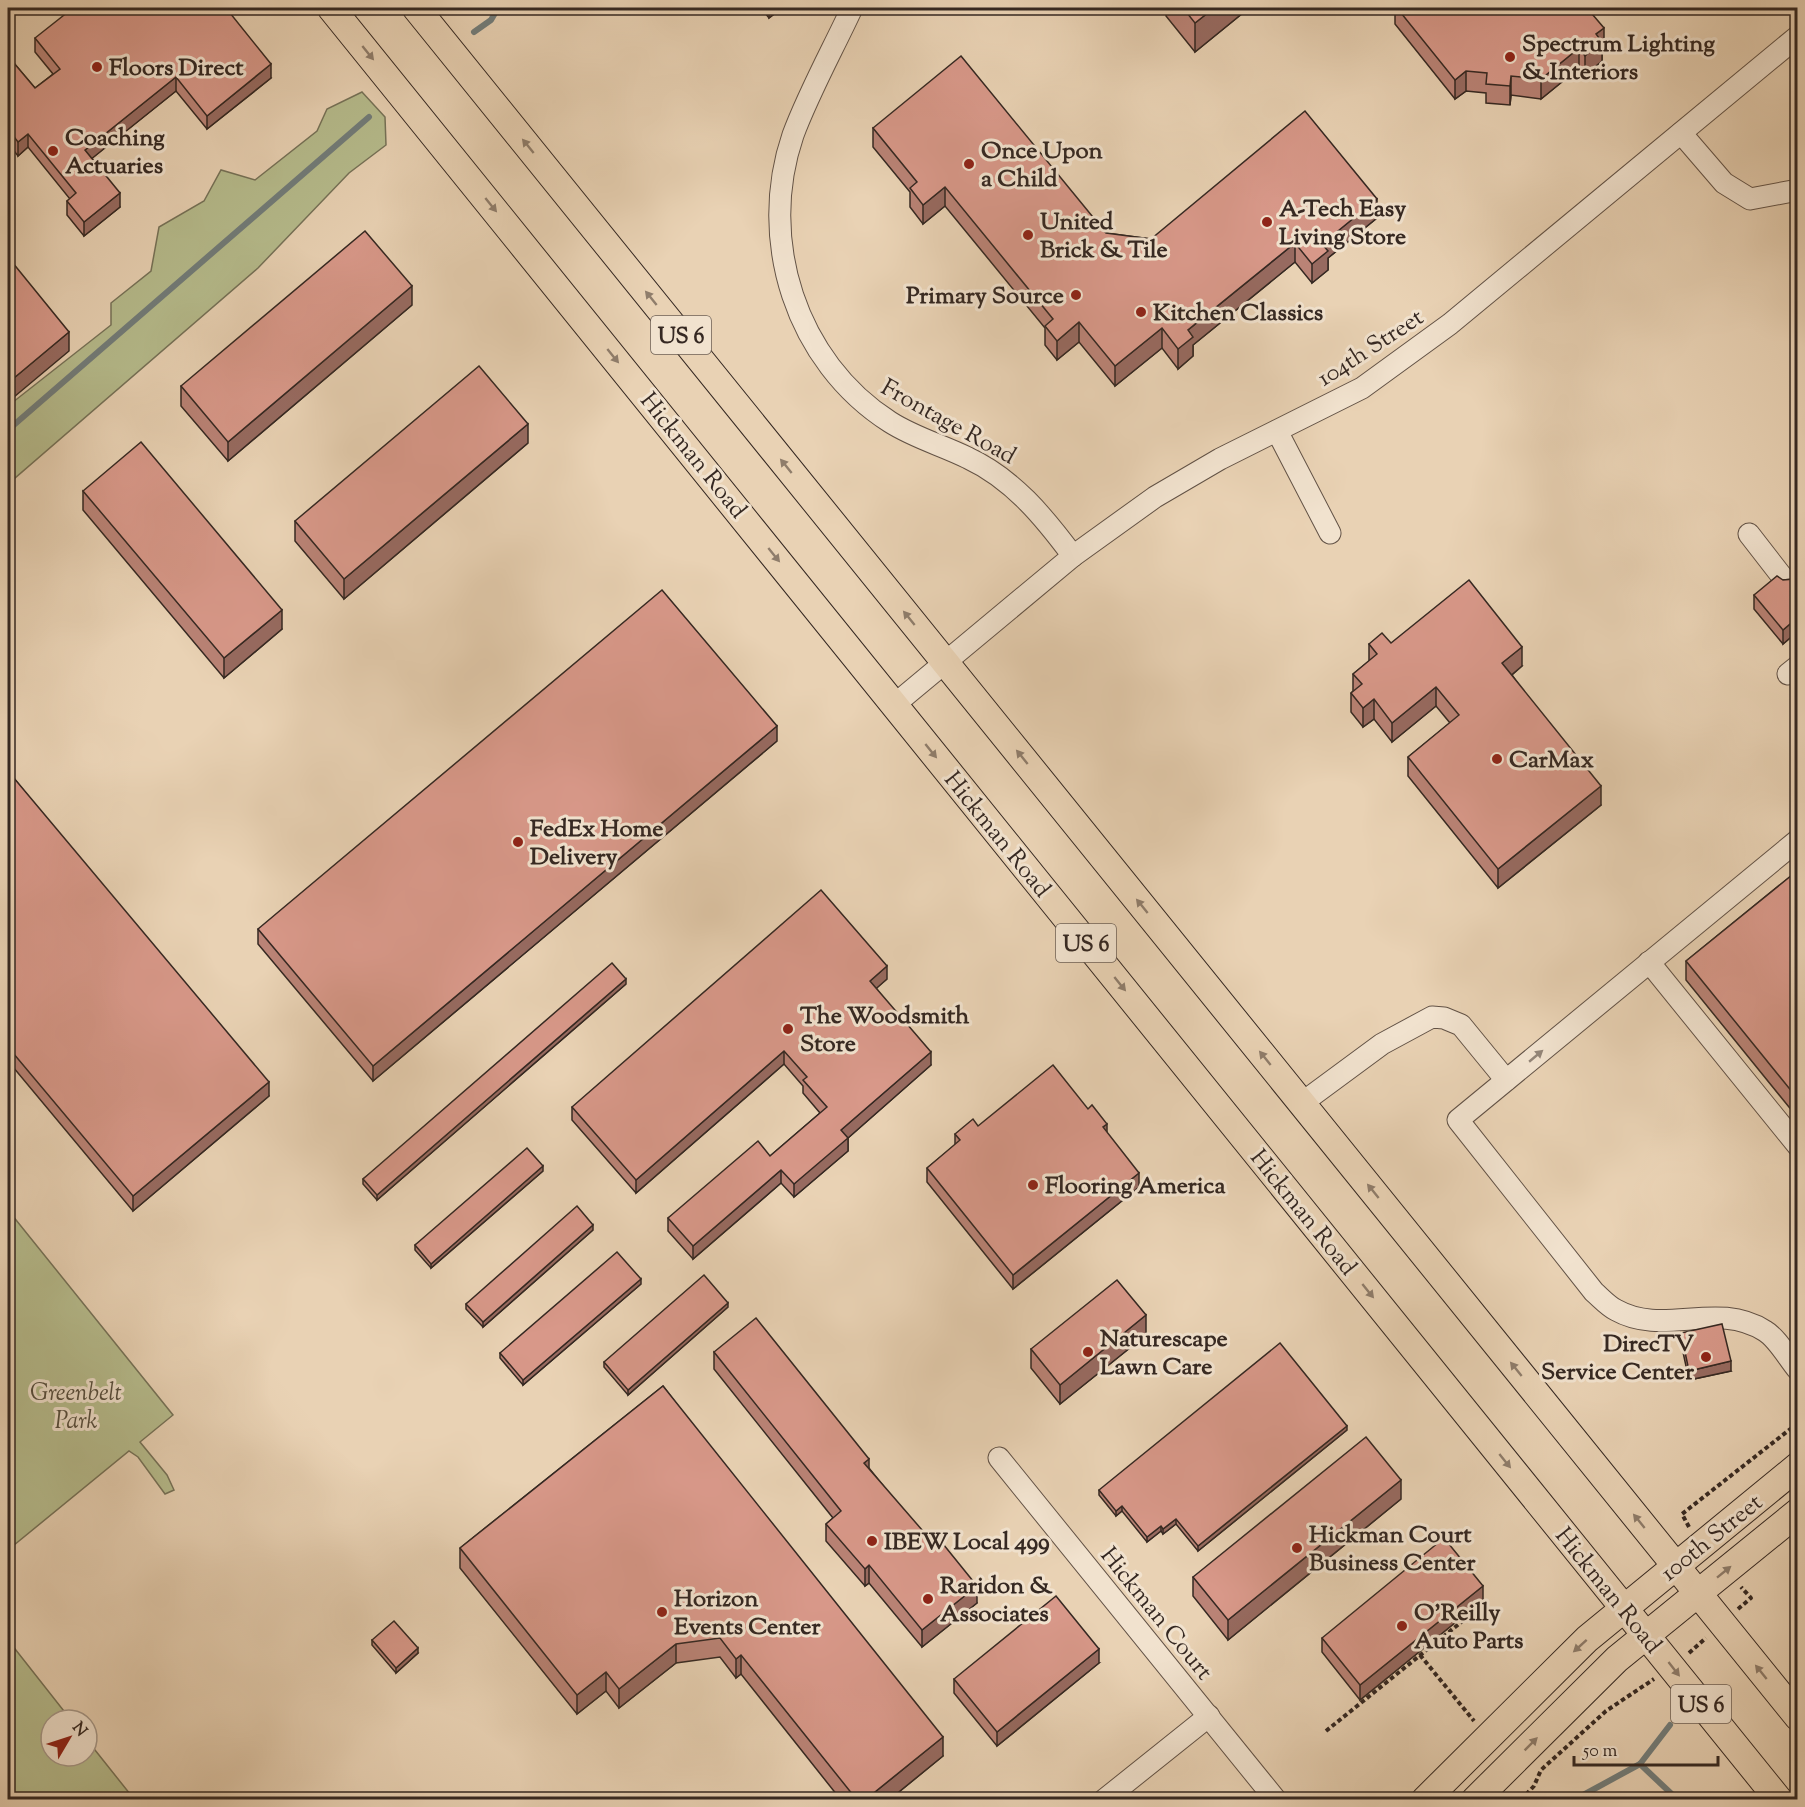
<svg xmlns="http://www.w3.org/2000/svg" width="1805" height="1807" font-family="'Sorts Mill Goudy',serif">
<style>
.green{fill:#b6bc8d;stroke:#767258;stroke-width:1.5}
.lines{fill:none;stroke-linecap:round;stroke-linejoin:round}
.stream{stroke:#727d7b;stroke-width:6}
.minor-casing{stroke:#625246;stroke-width:23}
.major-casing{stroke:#352822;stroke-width:29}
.path{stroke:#352822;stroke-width:4;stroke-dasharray:4.5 3;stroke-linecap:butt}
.minor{stroke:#f1e2ce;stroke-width:21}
.major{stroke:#e9d2b4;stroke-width:27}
.wall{fill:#ba8376;stroke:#352822;stroke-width:1.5}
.shaded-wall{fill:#976a60;stroke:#352822;stroke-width:1.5}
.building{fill:#d89889;stroke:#352822;stroke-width:1.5}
.oneway{fill:#8f7d6b}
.oneway2{fill:#938578}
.poi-dot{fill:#8f2418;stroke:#f1e2ce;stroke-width:2}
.labels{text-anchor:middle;stroke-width:6;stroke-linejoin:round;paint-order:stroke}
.shield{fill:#f1e2ce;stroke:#6d6056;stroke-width:1.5}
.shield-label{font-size:22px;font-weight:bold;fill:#352822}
.poi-label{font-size:24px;font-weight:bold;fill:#352822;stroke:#f1e2ce;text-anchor:start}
.street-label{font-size:24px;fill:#352822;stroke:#f1e2ce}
.park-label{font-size:24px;font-style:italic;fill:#554d3d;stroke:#f1e2ce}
</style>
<rect width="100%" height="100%" fill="#e9d2b4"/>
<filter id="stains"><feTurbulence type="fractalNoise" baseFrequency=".00333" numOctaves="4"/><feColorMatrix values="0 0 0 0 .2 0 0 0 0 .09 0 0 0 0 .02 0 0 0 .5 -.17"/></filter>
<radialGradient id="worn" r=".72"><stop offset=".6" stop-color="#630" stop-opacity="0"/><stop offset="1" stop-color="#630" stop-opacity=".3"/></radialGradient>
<g class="green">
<path d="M362,92L385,117L386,145L349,173L258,268L8,484V406L111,325V303L151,271L159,227L204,201L221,170L255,180L317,131L327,109Z"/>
<path d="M8,1210L173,1415L140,1442L167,1475L174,1490L165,1494L138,1457L129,1451L8,1550Z"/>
<path d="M8,1640L71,1720H51V1756H87V1740L134,1799H8Z"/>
</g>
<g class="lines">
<g class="stream">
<path d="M474,32L491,20L498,8"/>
<path d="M8,430L369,117"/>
<path d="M1640,1764L1678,1800"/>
<path d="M1574,1800L1640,1764L1670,1725"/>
</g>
<g class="minor-casing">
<g id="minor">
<path d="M852,8C833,49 809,92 793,135C757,240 796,362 890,422C915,438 942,445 968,458C1013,479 1044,517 1073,556"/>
<path d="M1681,133L1724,183L1750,199L1798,190"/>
<path d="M1277,431L1330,533"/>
<path d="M1749,534L1787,583"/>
<path d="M1788,674L1798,666"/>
<path d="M894,705L1073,556L1155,497L1220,459L1362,388L1450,324L1798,36"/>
<path d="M1798,840L1458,1120L1594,1292C1601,1298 1608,1306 1616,1310C1664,1337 1716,1300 1765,1331C1777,1338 1788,1358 1798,1370"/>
<path d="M1649,962L1798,1146"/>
<path d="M1302,1103L1382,1044L1432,1017L1444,1018L1461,1025L1506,1080"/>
<path d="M999,1458L1276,1800"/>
<path d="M1104,1800L1209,1716"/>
</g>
</g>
<g class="major-casing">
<g id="major">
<path d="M331,8L1779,1800"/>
<path d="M416,8L1798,1717"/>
<path d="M1425,1800L1587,1639L1798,1466"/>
<path d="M1475,1800L1617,1659L1798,1512"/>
</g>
</g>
<g class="path">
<path d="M1689,1527L1682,1514L1798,1423"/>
<path d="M1738,1609L1751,1598L1741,1587"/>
<path d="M1689,1653L1706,1638"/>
<path d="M1420,1655L1474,1721"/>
<path d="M1326,1731L1485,1603"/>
<path d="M1521,1800L1534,1786L1541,1770L1606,1711L1654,1679"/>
</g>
<use href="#minor" class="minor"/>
<use href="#major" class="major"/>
</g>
<g class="wall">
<path d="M761,8H782L769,18Z"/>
<path d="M1166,8H1249L1195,52L1166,16Z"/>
<path d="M1395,8H1587L1604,47L1602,49V61L1585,75L1579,68L1541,99L1511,95L1510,105L1486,103V93L1466,91L1455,99L1395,24Z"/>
<path d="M116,14L271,78L207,129L176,91L92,158L120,207L84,236L67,215V201L70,199L28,147L18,156L8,143V56L35,88L53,74L35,52V38Z"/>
<path d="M873,128L1106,233L1151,239L1377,218L1328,258V270L1312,283L1295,262L1193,345V356L1178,369L1162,348L1115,386L1079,342L1057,360L1045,345V328L945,206L923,224L910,207V192L873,147Z"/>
<path d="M412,305L228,461L181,406V386Z"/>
<path d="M528,443L344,599L295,541V521Z"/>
<path d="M83,491L282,629L224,678L83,510Z"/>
<path d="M1797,572V632L1783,644L1754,609V595L1783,580L1794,579Z"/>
<path d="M1391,643L1522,666L1512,675L1601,805L1498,888L1408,776V757L1450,723L1436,706L1392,742L1374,719L1363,727L1351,712V693L1353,691V674L1369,661V644Z"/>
<path d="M777,741L373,1081L258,944V929Z"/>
<path d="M8,771L269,1096L133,1211L8,1061Z"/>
<path d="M1797,871V1117L1686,980V961Z"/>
<path d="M887,979L876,988L931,1065L848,1138V1151L794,1197L781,1183L693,1259L668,1231V1218L770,1156L820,1113L803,1093V1086L784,1064L636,1193L572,1120V1107Z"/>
<path d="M626,984L377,1200L363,1184V1179Z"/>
<path d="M978,1126L1107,1133L1139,1187L1013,1289L927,1182V1168L955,1145V1134Z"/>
<path d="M543,1171L431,1268L415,1250V1245Z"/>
<path d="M593,1230L483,1327L466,1309V1304Z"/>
<path d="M641,1284L523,1385L500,1358V1353Z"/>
<path d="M728,1307L628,1395L604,1367V1362Z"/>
<path d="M1681,1333L1731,1371L1689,1380L1681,1343Z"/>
<path d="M1146,1335L1060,1404L1031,1368V1349Z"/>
<path d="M714,1352L869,1468L977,1603L922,1647L869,1583L865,1586L826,1541V1524L833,1518L714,1369Z"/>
<path d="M663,1386L943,1756L889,1800H841L741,1674L736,1678L720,1657L676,1663L619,1708L606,1691L577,1714L460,1568V1548Z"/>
<path d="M1347,1430L1198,1551L1176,1524L1163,1534L1161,1531L1147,1542L1122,1511L1116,1516L1099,1495V1490Z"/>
<path d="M1401,1499L1228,1640L1193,1596V1577Z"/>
<path d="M1483,1600L1360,1700L1322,1652V1638Z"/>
<path d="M372,1640L418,1653L396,1673L372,1645Z"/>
<path d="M1099,1663L997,1746L954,1693V1679Z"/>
</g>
<g class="shaded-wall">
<path d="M769,8H782L769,18Z"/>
<path d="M1214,8H1249L1195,52V23Z"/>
<path d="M1604,28V47L1602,49V61L1585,75V56L1596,34Z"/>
<path d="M1579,48V68L1541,99V79Z"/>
<path d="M271,64V78L207,129V116Z"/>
<path d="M1466,71V91L1455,99V80Z"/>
<path d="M1511,76V95L1510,105V86Z"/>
<path d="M176,77V91L85,164V150Z"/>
<path d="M28,134V147L18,156V142Z"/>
<path d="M945,187V206L923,224V205Z"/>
<path d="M120,193V207L84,236V222Z"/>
<path d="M1377,199V218L1328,258V270L1312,283V264L1322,244Z"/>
<path d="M1295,243V262L1193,345V356L1178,369V349L1188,330Z"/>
<path d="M412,286V305L228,461V442Z"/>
<path d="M1079,322V342L1057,360V341Z"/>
<path d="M1162,328V348L1115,386V366Z"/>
<path d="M69,332V351L8,402V383Z"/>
<path d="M528,424V443L344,599V579Z"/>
<path d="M282,610V629L224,678V658Z"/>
<path d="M1797,618V632L1783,644V630Z"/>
<path d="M1522,647V666L1502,683V663Z"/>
<path d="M1436,687V706L1392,742V723Z"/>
<path d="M1374,699V719L1363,727V708Z"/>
<path d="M777,726V741L373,1081V1066Z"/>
<path d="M1601,786V805L1498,888V869Z"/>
<path d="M887,966V979L870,994V981Z"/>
<path d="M626,979V984L377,1200V1195Z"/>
<path d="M784,1051V1064L636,1193V1180Z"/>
<path d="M931,1052V1065L848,1138V1151L794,1197V1184L841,1130Z"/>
<path d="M269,1082V1096L133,1211V1196Z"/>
<path d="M1107,1124V1138L1103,1127Z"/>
<path d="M543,1166V1171L431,1268V1264Z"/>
<path d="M781,1170V1183L693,1259V1246Z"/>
<path d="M1139,1173V1187L1013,1289V1275Z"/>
<path d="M593,1225V1230L483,1327V1322Z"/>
<path d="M641,1279V1284L523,1385V1380Z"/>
<path d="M728,1303V1307L628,1395V1390Z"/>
<path d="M1146,1315V1335L1060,1404V1385Z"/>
<path d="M1731,1361V1371L1689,1380V1371Z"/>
<path d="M1347,1426V1430L1198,1551V1546Z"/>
<path d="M869,1459V1476L864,1463Z"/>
<path d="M1401,1480V1499L1228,1640V1620Z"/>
<path d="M1122,1506V1511L1116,1516V1511Z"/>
<path d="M1176,1519V1524L1163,1534V1529Z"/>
<path d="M1161,1526V1531L1147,1542V1537Z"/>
<path d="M869,1565V1583L865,1586V1569Z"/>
<path d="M977,1586V1603L922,1647V1630Z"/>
<path d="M1483,1586V1600L1360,1700V1685Z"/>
<path d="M676,1644V1663L619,1708V1689Z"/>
<path d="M418,1648V1653L396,1673V1668Z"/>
<path d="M1099,1649V1663L997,1746V1732Z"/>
<path d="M741,1655V1674L736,1678V1659Z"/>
<path d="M606,1672V1691L577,1714V1695Z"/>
<path d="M943,1737V1756L889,1800H865Z"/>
</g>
<g class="building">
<path d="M73,8H110L116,14L124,8H226L271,64L207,116L176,77L85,150L120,193L84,222L67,201L76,193L28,134L18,142L8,129V56L35,88L60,69L35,38Z"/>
<path d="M1183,8H1214L1195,23Z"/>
<path d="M1397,8H1587L1604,28L1596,34L1602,42L1585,56L1579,48L1541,79L1511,76L1510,86L1486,84L1487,73L1466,71L1455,80Z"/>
<path d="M961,56L1106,233L1151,239L1305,111L1377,199L1322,244L1328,251L1312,264L1295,243L1188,330L1193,337L1178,349L1162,328L1115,366L1079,322L1057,341L1045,326L1053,319L945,187L923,205L910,188L917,182L873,128Z"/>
<path d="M365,231L412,286L228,442L181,386Z"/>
<path d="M8,257L69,332L8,383Z"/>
<path d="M479,366L528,424L344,579L295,521Z"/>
<path d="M141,442L282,610L224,658L83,491Z"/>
<path d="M1797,572V618L1783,630L1754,595L1777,576L1783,580L1794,579Z"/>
<path d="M1469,580L1522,647L1502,663L1601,786L1498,869L1408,757L1459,715L1436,687L1392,723L1374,699L1363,708L1351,693L1362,684L1353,674L1377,654L1369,644L1382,633L1391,643Z"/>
<path d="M662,590L777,726L373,1066L258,929Z"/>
<path d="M8,771L269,1082L133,1196L8,1047Z"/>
<path d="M1797,871V1098L1686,961Z"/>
<path d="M821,890L887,966L870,981L931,1052L841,1130L848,1138L794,1184L781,1170L693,1246L668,1218L758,1141L770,1156L827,1107L803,1080L807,1077L784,1051L636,1180L572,1107Z"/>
<path d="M612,963L626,979L377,1195L363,1179Z"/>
<path d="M1053,1065L1088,1109L1092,1105L1107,1124L1103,1127L1139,1173L1013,1275L927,1168L960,1140L955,1134L973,1119L978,1126Z"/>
<path d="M527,1148L543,1166L431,1264L415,1245Z"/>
<path d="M577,1206L593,1225L483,1322L466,1304Z"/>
<path d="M617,1252L641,1279L523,1380L500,1353Z"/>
<path d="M704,1275L728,1303L628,1390L604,1362Z"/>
<path d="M1117,1280L1146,1315L1060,1385L1031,1349Z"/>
<path d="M756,1318L869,1459L864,1463L929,1538L935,1534L977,1586L922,1630L869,1565L865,1569L826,1524L841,1511L714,1352Z"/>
<path d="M1722,1324L1731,1361L1689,1371L1681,1333Z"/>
<path d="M1280,1343L1347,1426L1198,1546L1176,1519L1163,1529L1161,1526L1147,1537L1122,1506L1116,1511L1099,1490Z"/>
<path d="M663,1386L943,1737L865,1800H857L741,1655L736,1659L720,1638L676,1644L619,1689L606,1672L577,1695L460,1548Z"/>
<path d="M1366,1437L1401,1480L1228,1620L1193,1577Z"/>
<path d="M1444,1538L1483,1586L1360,1685L1322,1638Z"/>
<path d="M1056,1596L1099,1649L997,1732L954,1679Z"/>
<path d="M394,1621L418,1648L396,1668L372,1640Z"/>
</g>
<defs><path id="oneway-solid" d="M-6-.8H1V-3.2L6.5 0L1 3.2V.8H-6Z" transform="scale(1.5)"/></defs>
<g class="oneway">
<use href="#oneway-solid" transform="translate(368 53) rotate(51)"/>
<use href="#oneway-solid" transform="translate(528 146) rotate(-129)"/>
<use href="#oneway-solid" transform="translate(491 205) rotate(51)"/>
<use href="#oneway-solid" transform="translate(651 298) rotate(-129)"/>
<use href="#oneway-solid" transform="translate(613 356) rotate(51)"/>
<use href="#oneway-solid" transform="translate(786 466) rotate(-129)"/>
<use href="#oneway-solid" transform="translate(774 555) rotate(51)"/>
<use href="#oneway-solid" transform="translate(909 618) rotate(-129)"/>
<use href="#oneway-solid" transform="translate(931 751) rotate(51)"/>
<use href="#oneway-solid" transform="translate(1022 757) rotate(-129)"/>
<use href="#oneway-solid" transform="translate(1142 906) rotate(-129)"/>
<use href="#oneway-solid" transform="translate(1120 984) rotate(51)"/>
<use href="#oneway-solid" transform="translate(1265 1058) rotate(-129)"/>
<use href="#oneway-solid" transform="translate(1373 1191) rotate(-129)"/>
<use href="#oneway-solid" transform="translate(1368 1291) rotate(51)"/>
<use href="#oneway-solid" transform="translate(1516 1369) rotate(-129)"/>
<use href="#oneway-solid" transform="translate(1505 1461) rotate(51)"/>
<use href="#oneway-solid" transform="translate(1639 1521) rotate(-129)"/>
<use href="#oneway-solid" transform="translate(1724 1572) rotate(-39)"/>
<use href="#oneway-solid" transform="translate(1580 1646) rotate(138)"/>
<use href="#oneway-solid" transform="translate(1674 1669) rotate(52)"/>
<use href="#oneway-solid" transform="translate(1761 1672) rotate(-129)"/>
<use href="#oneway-solid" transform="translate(1531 1744) rotate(-45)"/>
</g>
<use class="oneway2" href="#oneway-solid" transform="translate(1536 1056) rotate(-40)"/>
<g class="poi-dot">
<circle cx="1510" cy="57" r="6"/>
<circle cx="97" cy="67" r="6"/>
<circle cx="53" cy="151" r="6"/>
<circle cx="969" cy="164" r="6"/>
<circle cx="1267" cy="222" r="6"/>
<circle cx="1028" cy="235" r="6"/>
<circle cx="1076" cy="295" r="6"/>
<circle cx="1141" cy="312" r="6"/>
<circle cx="1497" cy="759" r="6"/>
<circle cx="518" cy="842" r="6"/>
<circle cx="788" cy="1029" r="6"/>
<circle cx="1033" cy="1185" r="6"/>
<circle cx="1088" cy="1352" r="6"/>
<circle cx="1706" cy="1357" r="6"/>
<circle cx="872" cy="1541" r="6"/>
<circle cx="1297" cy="1548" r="6"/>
<circle cx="928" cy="1599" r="6"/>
<circle cx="662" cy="1612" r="6"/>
<circle cx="1402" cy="1626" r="6"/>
</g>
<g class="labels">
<g class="shield">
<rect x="651" y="316" width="60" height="38" rx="4.5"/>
<rect x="1056" y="924" width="60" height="38" rx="4.5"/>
<rect x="1671" y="1685" width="60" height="38" rx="4.5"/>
</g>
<g class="shield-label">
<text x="681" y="343">US 6</text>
<text x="1086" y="951">US 6</text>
<text x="1701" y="1712">US 6</text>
</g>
<g class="poi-label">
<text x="1522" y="51">Spectrum Lighting<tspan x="1522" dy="28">&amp; Interiors</tspan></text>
<text x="109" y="75">Floors Direct</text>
<text x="65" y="145">Coaching<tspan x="65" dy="28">Actuaries</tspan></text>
<text x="981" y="158">Once Upon<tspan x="981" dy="28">a Child</tspan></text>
<text x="1279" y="216">A-Tech Easy<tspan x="1279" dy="28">Living Store</tspan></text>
<text x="1040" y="229">United<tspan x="1040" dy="28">Brick &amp; Tile</tspan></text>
<text x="1064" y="303" text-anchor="end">Primary Source</text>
<text x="1153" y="320">Kitchen Classics</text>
<text x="1509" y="767">CarMax</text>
<text x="530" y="836">FedEx Home<tspan x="530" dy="28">Delivery</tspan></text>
<text x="800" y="1023">The Woodsmith<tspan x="800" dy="28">Store</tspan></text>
<text x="1045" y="1193">Flooring America</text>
<text x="1100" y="1346">Naturescape<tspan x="1100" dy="28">Lawn Care</tspan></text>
<text x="1694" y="1351" text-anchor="end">DirecTV<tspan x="1694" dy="28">Service Center</tspan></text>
<text x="1309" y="1542">Hickman Court<tspan x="1309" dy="28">Business Center</tspan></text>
<text x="884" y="1549">IBEW Local 499</text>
<text x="940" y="1593">Raridon &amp;<tspan x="940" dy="28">Associates</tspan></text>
<text x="674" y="1606">Horizon<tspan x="674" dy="28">Events Center</tspan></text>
<text x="1414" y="1620">O'Reilly<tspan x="1414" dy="28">Auto Parts</tspan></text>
</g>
<g class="street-label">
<text transform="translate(1370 347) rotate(-33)" y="8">104th Street</text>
<text transform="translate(949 421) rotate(29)" y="8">Frontage Road</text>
<text transform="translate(694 455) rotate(51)" y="8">Hickman Road</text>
<text transform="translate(998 834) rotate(51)" y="8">Hickman Road</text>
<text transform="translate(1304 1212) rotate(51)" y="8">Hickman Road</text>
<text transform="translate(1711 1537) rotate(-39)" y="8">100th Street</text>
<text transform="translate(1609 1590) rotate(51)" y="8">Hickman Road</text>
<text transform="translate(1157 1613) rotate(51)" y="8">Hickman Court</text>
</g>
<g class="park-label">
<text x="76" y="1400">Greenbelt<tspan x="76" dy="28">Park</tspan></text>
</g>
</g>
<rect width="1805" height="1807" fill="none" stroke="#e9d2b4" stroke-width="30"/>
<rect x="9" y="9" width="1787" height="1789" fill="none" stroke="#352822" stroke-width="3"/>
<rect x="15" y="15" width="1775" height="1777" fill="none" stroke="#352822" stroke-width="1.5"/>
<g transform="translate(69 1738) rotate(51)"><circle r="28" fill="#f1e2ce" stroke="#a69889" stroke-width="1.5"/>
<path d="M0-4.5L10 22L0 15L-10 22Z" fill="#8f2418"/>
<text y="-9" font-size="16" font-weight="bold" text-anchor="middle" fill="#352822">N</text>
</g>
<path d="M1574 1756v9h144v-9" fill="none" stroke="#352822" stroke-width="3"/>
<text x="1583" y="1756" font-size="18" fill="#352822" stroke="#f1e2ce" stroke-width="4.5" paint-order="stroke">50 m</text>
<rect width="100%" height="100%" filter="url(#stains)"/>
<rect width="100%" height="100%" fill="url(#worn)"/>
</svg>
